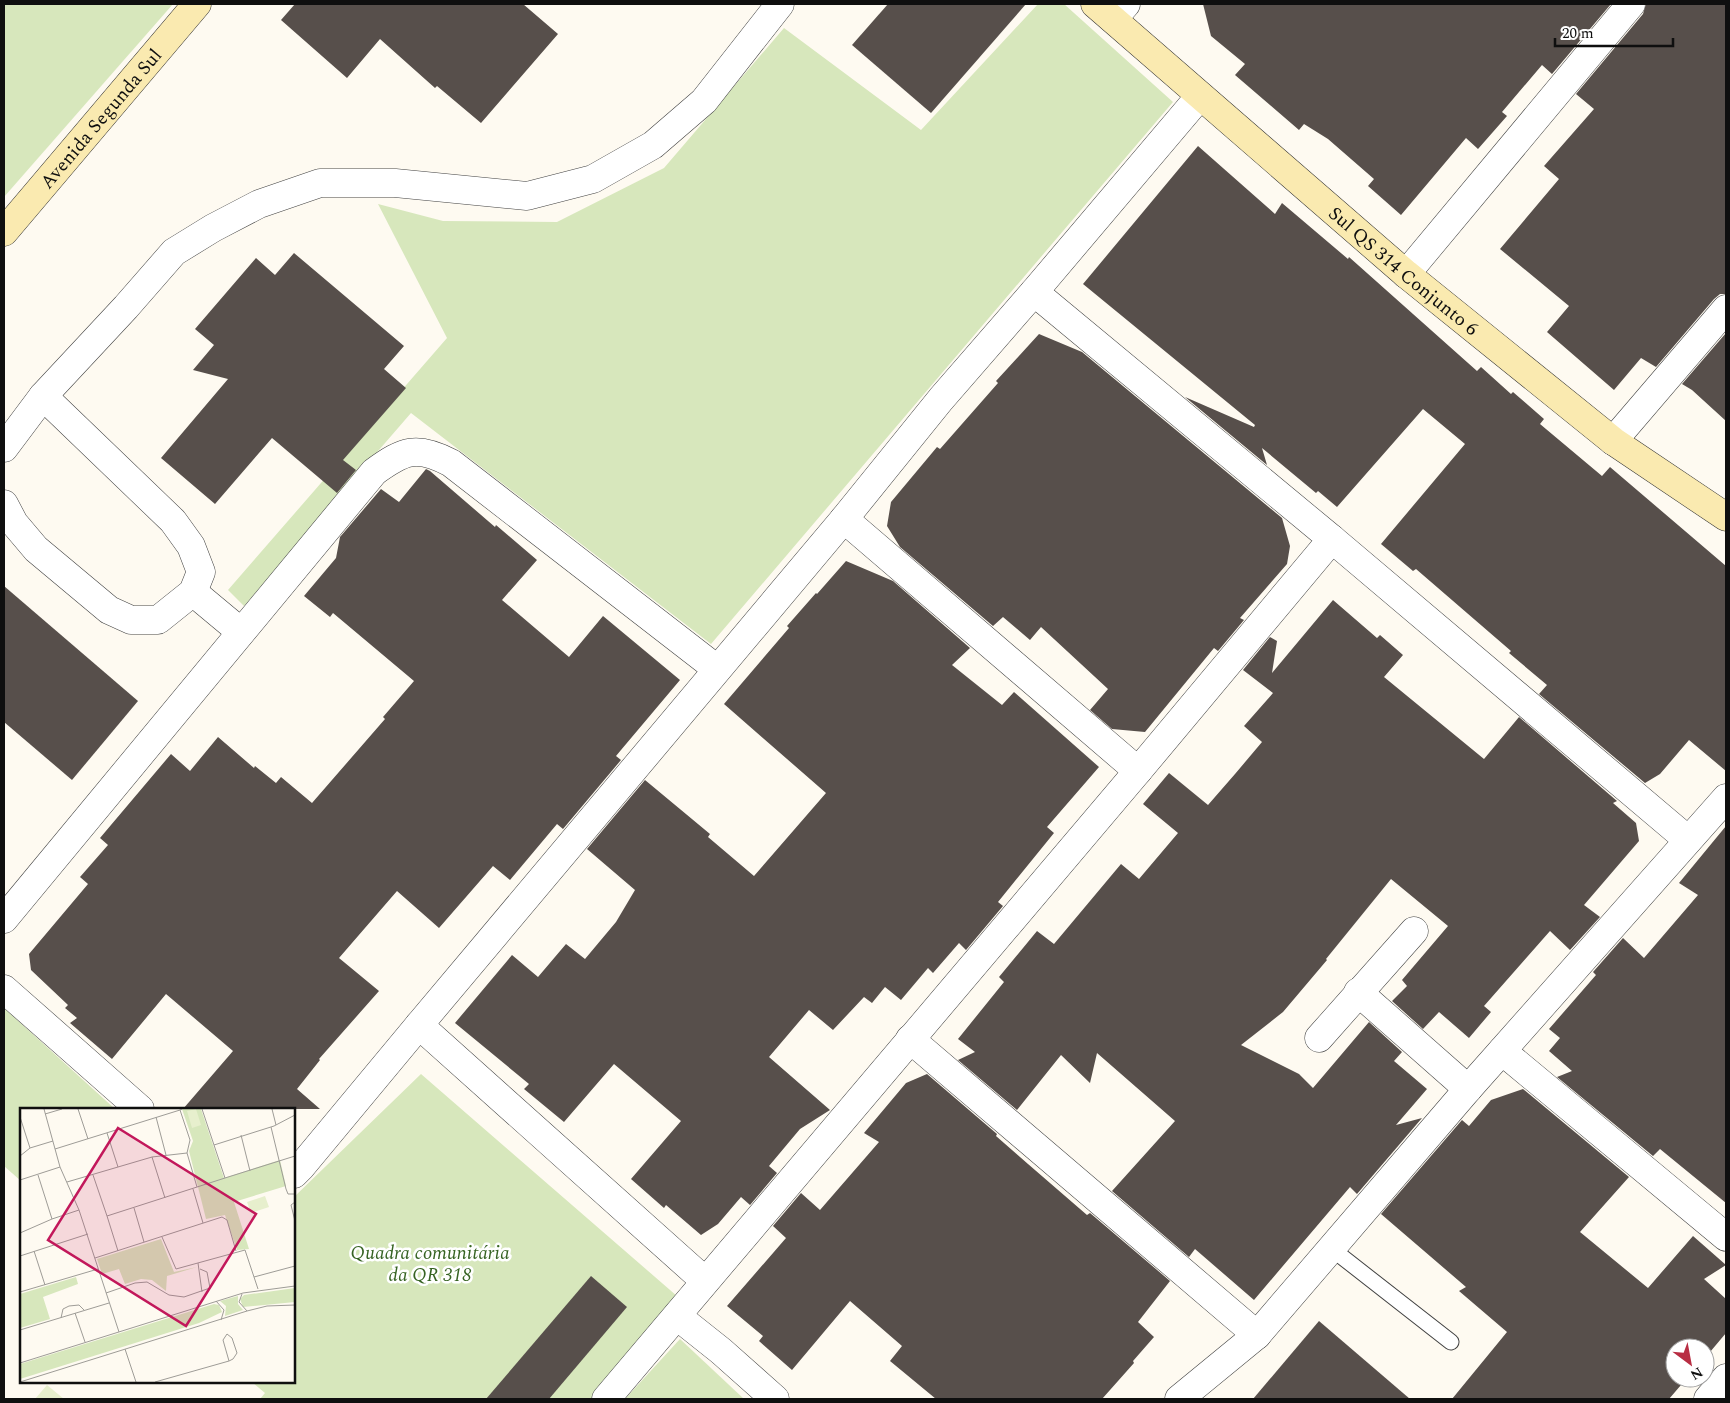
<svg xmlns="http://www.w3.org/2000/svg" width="1730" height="1403" font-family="Spectral,serif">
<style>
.green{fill:#d7e7bc}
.pitch{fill:#e7efcd}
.building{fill:#574f4b}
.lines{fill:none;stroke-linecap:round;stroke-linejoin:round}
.lane-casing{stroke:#424242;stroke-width:17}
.street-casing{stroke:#424242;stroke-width:29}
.secondary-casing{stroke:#313131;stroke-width:29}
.lane{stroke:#fff;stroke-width:15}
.street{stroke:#fff;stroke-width:28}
.secondary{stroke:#faeab0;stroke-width:28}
.labels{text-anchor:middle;stroke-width:5;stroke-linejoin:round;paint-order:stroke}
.street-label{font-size:19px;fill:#0f0f0f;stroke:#fff}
.park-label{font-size:19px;font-style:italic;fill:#366322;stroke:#fff}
.inset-road{fill:none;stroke:#9e9c97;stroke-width:1}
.view{fill:#c2185b;fill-opacity:0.15;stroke:#c2185b;stroke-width:2.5}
.inset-edge{fill:none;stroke:#0f0f0f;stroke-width:2.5}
</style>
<rect width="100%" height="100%" fill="#fefaf1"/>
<g class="green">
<path d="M4,4H173L4,197Z"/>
<path d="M1038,4H1064L1173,102L711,644L411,413L244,606L228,590L447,338L378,204L443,221L557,222L664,168L784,28L921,130Z"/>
<path d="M4,1008L115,1109H21V1181L4,1166Z"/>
<path d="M421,1074L685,1303L605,1399H260L265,1393L252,1382H294V1197Z"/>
<path d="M680,1339L744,1399H625Z"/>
</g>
<path class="pitch" d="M47,1385L64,1399H35Z"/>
<g class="building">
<path d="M295,4H523L558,34L481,123L437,86L435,88L380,39L347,78L281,20Z"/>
<path d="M888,4H1026L931,113L852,45Z"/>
<path d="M1203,4H1611L1552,74L1542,65L1502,112L1507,116L1478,149L1466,138L1401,215L1368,186L1374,179L1328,139L1304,124L1299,130L1235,75L1245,64L1211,36Z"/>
<path d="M1646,4H1726V294H1720L1714,299L1656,367L1641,358L1614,390L1547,332L1569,306L1500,249L1559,179L1544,166L1594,109L1576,94L1643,14Z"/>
<path d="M1198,146L1275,214L1282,203L1348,259L1349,257L1477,371L1481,367L1511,394L1513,392L1544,419L1540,424L1602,476L1610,467L1726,566V771L1689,740L1660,774L1645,783L1539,694L1547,685L1509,653L1511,651L1416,569L1413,571L1381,544L1465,444L1423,409L1337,507L1318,491L1316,493L1262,448L1267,465L1185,397L1254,427L1255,425L1083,284Z"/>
<path d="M294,253L404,346L384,369L406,388L343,460L356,470L337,493L272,438L215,504L161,458L228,379L193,370L214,345L195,329L256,258L275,275Z"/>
<path d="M1726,333V421L1692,390L1682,384Z"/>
<path d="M1039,334L1082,352L1282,518L1290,546L1287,564L1240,618L1244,620L1218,651L1214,648L1145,732L1112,729L1090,710L1108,689L1041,627L1030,640L1003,617L993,626L900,547L887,526L891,502L937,447L940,449L998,383L996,381Z"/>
<path d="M426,469L430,471L495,527L496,525L537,560L502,600L569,657L603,616L680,680L621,750L616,756L621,760L563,829L557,824L510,880L493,866L439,928L397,891L339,958L379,991L319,1059L320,1060L297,1089L320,1109H183L233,1051L166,994L112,1059L70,1023L77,1018L65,1008L68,1005L31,970L29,954L88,884L80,877L108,845L100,838L171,754L190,771L218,737L254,768L255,766L276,783L281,777L312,803L385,719L383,717L414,681L333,613L330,617L304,596L336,558L340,537L381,489L399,502Z"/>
<path d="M846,561L893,581L970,648L952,665L1002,705L1014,692L1099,767L1047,827L1054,833L998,902L1003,906L966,950L959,943L933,973L928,968L901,1000L885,987L872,1003L864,997L833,1030L809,1010L769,1057L830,1110L800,1129L769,1166L777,1173L750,1205L741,1197L718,1224L701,1235L666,1205L664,1208L631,1179L681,1121L614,1064L564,1122L524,1089L529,1084L455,1023L512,955L538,977L566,944L585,959L616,922L635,890L587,849L645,780L710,834L708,837L754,876L826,793L724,704L789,628L787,626L816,593L817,594Z"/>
<path d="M4,586L138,701L72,780L4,722Z"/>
<path d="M1333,600L1377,638L1380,635L1403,655L1384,677L1484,759L1519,717L1617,801L1613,803L1636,823L1639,841L1584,905L1600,917L1570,950L1550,931L1484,1006L1491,1012L1469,1038L1439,1012L1423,1029L1392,1001L1407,986L1402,980L1448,926L1391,879L1326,959L1327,960L1283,1012L1241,1045L1299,1074L1313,1088L1369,1022L1402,1052L1394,1061L1427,1089L1396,1125L1422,1118L1357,1194L1350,1187L1254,1300L1195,1249L1189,1257L1112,1191L1175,1121L1097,1053L1090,1083L1061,1055L1017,1110L958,1060L975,1052L958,1039L1004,982L999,977L1037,931L1054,944L1121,864L1139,879L1178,833L1143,804L1169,773L1208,805L1235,774L1262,742L1244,726L1273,693L1243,670L1270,637L1277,641L1272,673Z"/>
<path d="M1726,826V1203L1660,1149L1653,1156L1557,1077L1572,1071L1549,1051L1560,1038L1549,1029L1596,975L1593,972L1623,938L1644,958L1698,895L1679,883Z"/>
<path d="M927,1074L997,1134L996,1136L1028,1164L1087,1215L1090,1213L1170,1281L1138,1322L1154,1337L1133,1361L1134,1363L1102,1399H936L890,1361L902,1346L850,1301L792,1370L759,1341L763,1336L727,1306L786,1238L773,1226L801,1193L820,1210L879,1142L864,1133L906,1083Z"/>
<path d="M1523,1089L1629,1177L1580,1232L1648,1288L1693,1236L1726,1265L1704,1279L1726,1299V1333L1705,1358V1348H1675V1378H1687L1669,1399H1452L1507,1332L1459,1291L1466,1287L1381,1214L1462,1120L1469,1126L1491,1100Z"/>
<path d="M591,1276L627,1307L549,1399H486Z"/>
<path d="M1319,1321L1410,1399H1253Z"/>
</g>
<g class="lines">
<g class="lane-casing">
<path id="lane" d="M1332,1249L1451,1342"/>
</g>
<g class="street-casing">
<g id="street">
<path d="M1113,19L1126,4"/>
<path d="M1406,274L1631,4"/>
<path d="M1613,441L1726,309"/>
<path d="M4,448L43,396L126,307L174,252L213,228L259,204L320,183H395L527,196L593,179L653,145L704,101L780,4"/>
<path d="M4,504L14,523L36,549L109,610L131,620H158L193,592L201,572L191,546L173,521L43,396"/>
<path d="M844,519L1138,771"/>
<path d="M1332,539L1688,840"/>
<path d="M193,592L241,632"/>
<path d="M4,919L374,472C404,450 417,445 451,463L717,669"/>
<path d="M4,989L140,1109"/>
<path d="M1358,992L1468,1089"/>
<path d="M419,1025L705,1281"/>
<path d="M1319,1038L1414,931"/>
<path d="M910,1039L1257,1335"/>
<path d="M1502,1051L1726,1237"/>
<path d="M294,1174L301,1167L419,1025L844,519L941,399L1034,292L1200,96"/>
<path d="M677,1316L721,1351L775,1399"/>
<path d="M606,1399L1138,771L1332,539L1034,292"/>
<path d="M1179,1399L1257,1335L1468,1089L1726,798"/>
<path d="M1708,1399L1726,1378"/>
</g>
</g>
<g class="secondary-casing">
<g id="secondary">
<path id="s1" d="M1095,4L1406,274L1613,441L1726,517"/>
<path id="s2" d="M4,232L197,4"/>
</g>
</g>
<use href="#lane" class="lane"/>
<use href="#street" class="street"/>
<use href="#secondary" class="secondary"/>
</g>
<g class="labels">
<g class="street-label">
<text dy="7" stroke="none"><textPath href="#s2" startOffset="149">Avenida Segunda Sul</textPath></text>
<text dy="7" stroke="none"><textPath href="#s1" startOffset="408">Sul QS 314 Conjunto 6</textPath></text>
</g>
<g class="park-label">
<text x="430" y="1259">Quadra comunitária<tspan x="430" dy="22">da QR 318</tspan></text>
</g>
</g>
<g transform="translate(20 1108)">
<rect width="275" height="275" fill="#fefaf1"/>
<path d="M162,1H181L204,70L260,52L266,78L214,94L229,141L217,142L205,107L186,111L169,43L173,33ZM141,131L154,164L177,159L147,168L146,183L132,172L121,171L105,176L99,161L82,166L77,151ZM56,169L58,176L23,189L30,211L0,220V186ZM275,180V194L223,199L220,191L224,187ZM218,188V196L223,202L205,208L206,198L200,193ZM194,196L199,197L202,204L179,215L0,271V256Z" fill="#d7e7bc"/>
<path d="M176,1L181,17L172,20L167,3ZM245,88L249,99L231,105L227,94Z" fill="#e7efcd"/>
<path class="inset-road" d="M24,1L40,59L59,102L99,224M58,1L68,31M162,1L160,2L170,32L167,45M182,1L205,70L275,48M252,1L256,17M25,6L42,1M0,9L10,40L0,48M136,9L146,47M251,19L266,81L268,86H275M87,25L98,59M221,27L230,63M194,37L254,18L275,7M10,40L33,33M35,41L160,2M132,49L145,90M73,67L87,108M0,72L40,59M47,74L132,49L167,45L177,79M173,81L183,115M275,94L271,97L275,113M114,100L124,134M32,111L59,102M0,125L32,111L18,67M142,129L156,161L225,142L238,181M14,143L25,177M98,143L87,108L205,70M0,148L68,126M75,150L202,109L207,112L216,143M178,155L182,184M234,169L275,158M0,184L78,161M86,185L115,175L127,174L149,187L164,189L190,180L187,164L180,161M222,186L219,194L227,203M196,193L204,202L201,212M55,205L65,234M41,210L43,201L49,198L59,197L64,202M0,222L89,195M105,241L116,274M0,255L223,185L275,178M0,274L227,203L247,198L275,197M135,274L209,253L213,251L217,245L212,230L207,226L203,232L209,253"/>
<path class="view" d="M98,20L236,106L166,218L28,132Z"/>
<rect width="275" height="275" class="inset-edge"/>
</g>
<rect width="1730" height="1403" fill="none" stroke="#0f0f0f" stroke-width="10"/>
<g transform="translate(1690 1363) rotate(148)"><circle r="24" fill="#ffffff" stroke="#9f9f9f"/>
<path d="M0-4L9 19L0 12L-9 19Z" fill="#b82e43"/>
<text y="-8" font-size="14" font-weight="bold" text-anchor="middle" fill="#0f0f0f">N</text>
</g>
<path d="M1555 38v8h118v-8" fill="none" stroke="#0f0f0f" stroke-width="2.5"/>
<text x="1562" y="38" font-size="15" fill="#0f0f0f" stroke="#ffffff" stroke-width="4" paint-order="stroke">20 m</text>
</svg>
